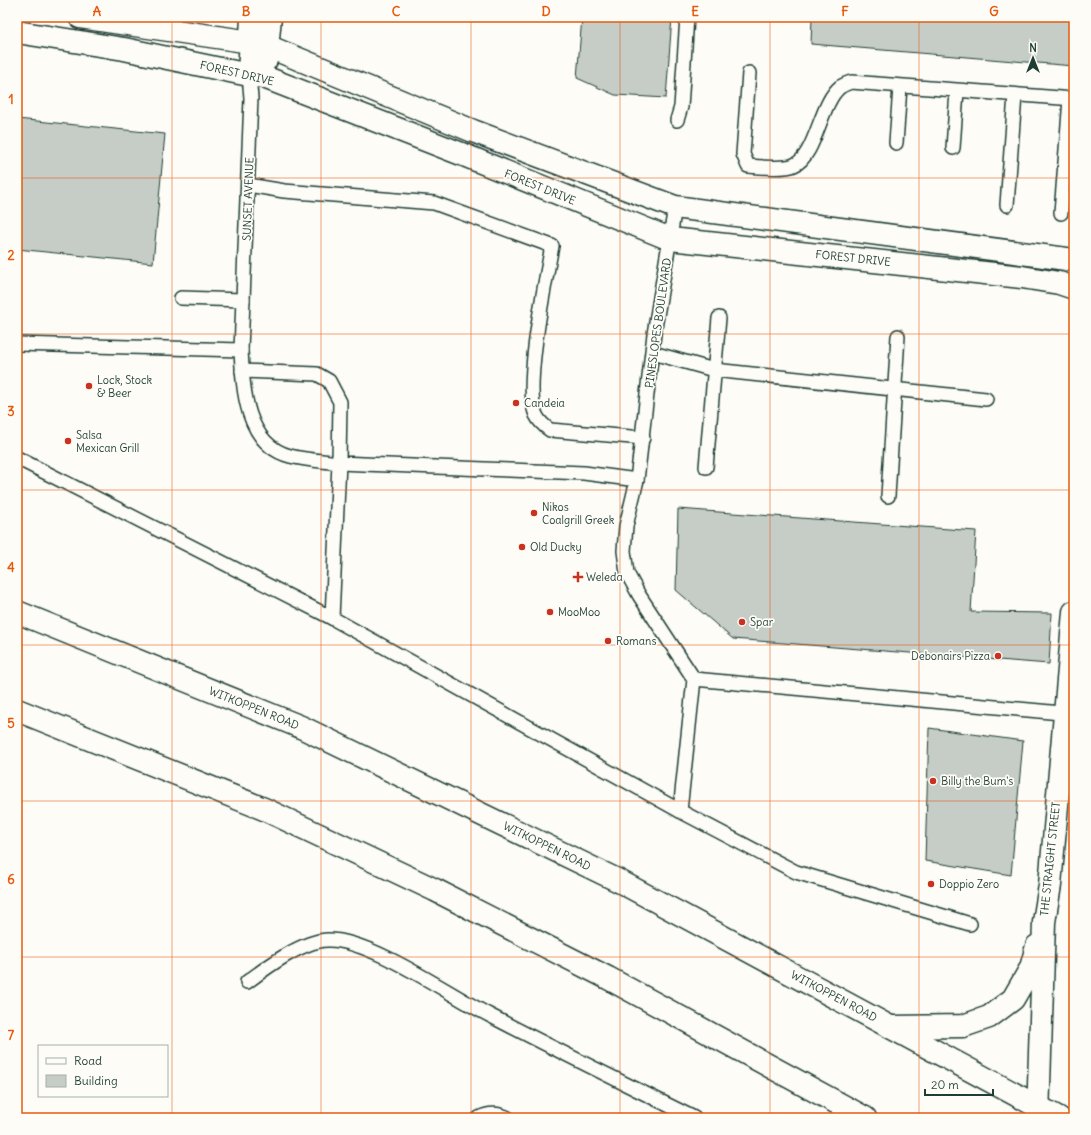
<svg xmlns="http://www.w3.org/2000/svg" width="1091" height="1135" font-family="Delius,sans-serif">
<style>
.building{fill:#c6cdc7;stroke:#1f3d34}
.lines{fill:none;stroke-linecap:round;stroke-linejoin:round}
.lane-casing{stroke:#1f3d34;stroke-width:16}
.street-casing{stroke:#1f3d34;stroke-width:25}
.secondary-casing{stroke:#1f3d34;stroke-width:25}
.lane{stroke:#fdfcf7;stroke-width:13}
.street{stroke:#fdfcf7;stroke-width:22}
.secondary{stroke:#fdfcf7;stroke-width:22}
.grid{fill:none;stroke:#e8590c;stroke-width:1;stroke-opacity:0.55}
.poi-dot{fill:#c8321e;stroke:#fdfcf7;stroke-width:1.5}
.labels{text-anchor:middle;stroke-width:3.5;stroke-linejoin:round;paint-order:stroke}
.street-label{font-size:11px;fill:#1f3d34;stroke:#fdfcf7}
.poi-label{font-size:11px;fill:#1f3d34;stroke:#fdfcf7;text-anchor:start}
.neatline{fill:none;stroke:#e8590c;stroke-width:1.5}
.grid-label{font-size:13px;text-anchor:middle;font-weight:bold;fill:#e8590c}
</style>
<rect width="100%" height="100%" fill="#fdfcf7"/>
<filter id="ink" filterUnits="userSpaceOnUse"><feTurbulence type="fractalNoise" baseFrequency=".025" numOctaves="2"/><feDisplacementMap in="SourceGraphic" scale="8" xChannelSelector="R" yChannelSelector="G"/><feConvolveMatrix kernelMatrix="1 2 1 2 8 2 1 2 1" color-interpolation-filters="sRGB"/></filter>
<g filter="url(#ink)">
<g class="building">
<path d="M582,17H672L666,98L615,95L577,78Z"/>
<path d="M812,17H1074V66L811,44Z"/>
<path d="M17,119L165,134L153,263L17,249Z"/>
<path d="M678,509L976,531L971,612L1052,613L1049,664L733,639L676,590Z"/>
<path d="M929,728L1023,741L1011,875L925,861Z"/>
</g>
<g class="lines">
<g class="lane-casing">
<g id="lane">
<path d="M749,73L743,154L748,166C758,167 786,169 794,165C816,156 820,103 840,87C843,85 848,83 851,82L1074,99"/>
<path d="M249,75L251,98L241,350C243,388 245,444 290,456C306,460 323,461 339,463L332,618L680,811L694,679"/>
<path d="M677,120L681,107L687,17"/>
<path d="M896,143L900,87"/>
<path d="M953,148L957,91"/>
<path d="M248,185L284,191L434,203L552,246C546,279 523,388 536,415C539,421 544,426 550,430L643,438"/>
<path d="M1007,205L1015,95"/>
<path d="M675,207L654,334L637,480L626,526L624,551L627,573L639,595L694,679L1072,714"/>
<path d="M1061,213L1070,99"/>
<path d="M181,298L243,300"/>
<path d="M17,344L241,350"/>
<path d="M653,353L714,370L986,399"/>
<path d="M242,371L317,374L329,381L340,402L339,463L584,473L637,480"/>
<path d="M17,458L332,618"/>
<path d="M706,467L719,318"/>
<path d="M888,496L898,336"/>
<path d="M680,811L796,872L970,924"/>
<path d="M247,982C267,967 302,941 327,940C370,938 451,996 491,1016C558,1051 626,1084 694,1118"/>
<path d="M479,1118C488,1113 499,1113 508,1118"/>
</g>
</g>
<g class="street-casing">
<g id="street">
<path d="M80,17L251,42"/>
<path d="M17,32L124,49L249,75"/>
</g>
</g>
<g class="secondary-casing">
<g id="secondary">
<path d="M252,17L249,75L264,77L464,155L670,239L1022,277L1059,283L1074,288"/>
<path d="M251,42L267,46L473,131L675,207L1074,260"/>
<path d="M266,60L270,17"/>
<path d="M17,612L301,727L619,881L1059,1118"/>
<path d="M17,710L264,809L435,890L608,978L865,1118"/>
<path d="M893,1027L963,1026L989,1017L1013,999L1031,968L1037,946"/>
<path d="M1038,1118L1044,922L1050,885L1074,612"/>
</g>
</g>
<use href="#lane" class="lane"/>
<use href="#street" class="street"/>
<use href="#secondary" class="secondary"/>
</g>
</g>
<path class="grid" d="M172,17V1118M321,17V1118M471,17V1118M620,17V1118M770,17V1118M919,17V1118M17,178H1074M17,334H1074M17,490H1074M17,645H1074M17,801H1074M17,957H1074"/>
<g class="poi-dot">
<circle cx="89" cy="386" r="4"/>
<circle cx="516" cy="403" r="4"/>
<circle cx="68" cy="441" r="4"/>
<circle cx="534" cy="513" r="4"/>
<circle cx="522" cy="547" r="4"/>
<path d="M576 571h4v4h4v4h-4v4h-4v-4h-4v-4h4z"/>
<circle cx="550" cy="612" r="4"/>
<circle cx="742" cy="622" r="4"/>
<circle cx="608" cy="641" r="4"/>
<circle cx="998" cy="656" r="4"/>
<circle cx="933" cy="781" r="4"/>
<circle cx="931" cy="884" r="4"/>
</g>
<g class="labels">
<g class="street-label">
<text transform="translate(237 73) rotate(13)" y="4">FOREST DRIVE</text>
<text transform="translate(540 187) rotate(22)" y="4">FOREST DRIVE</text>
<text transform="translate(248 199) rotate(-88)" y="4">SUNSET AVENUE</text>
<text transform="translate(853 258) rotate(6)" y="4">FOREST DRIVE</text>
<text transform="translate(658 323) rotate(-82)" y="4">PINESLOPES BOULEVARD</text>
<text transform="translate(254 708) rotate(22)" y="4">WITKOPPEN ROAD</text>
<text transform="translate(547 846) rotate(26)" y="4">WITKOPPEN ROAD</text>
<text transform="translate(1050 859) rotate(-84)" y="4">THE STRAIGHT STREET</text>
<text transform="translate(834 996) rotate(28)" y="4">WITKOPPEN ROAD</text>
</g>
<g class="poi-label">
<text x="97" y="384">Lock, Stock<tspan x="97" dy="13">&amp; Beer</tspan></text>
<text x="524" y="407">Candeia</text>
<text x="76" y="439">Salsa<tspan x="76" dy="13">Mexican Grill</tspan></text>
<text x="542" y="511">Nikos<tspan x="542" dy="13">Coalgrill Greek</tspan></text>
<text x="530" y="551">Old Ducky</text>
<text x="586" y="581">Weleda</text>
<text x="558" y="616">MooMoo</text>
<text x="750" y="626">Spar</text>
<text x="616" y="645">Romans</text>
<text x="990" y="660" text-anchor="end">Debonairs Pizza</text>
<text x="941" y="785">Billy the Bum's</text>
<text x="939" y="888">Doppio Zero</text>
</g>
</g>
<rect width="1091" height="1135" fill="none" stroke="#fdfcf7" stroke-width="44"/>
<rect x="38" y="1045" width="130" height="52" fill="#fdfcf7" stroke="#a4b0a9"/>
<rect x="46" y="1058" width="20" height="6" fill="#fdfcf7" stroke="#a4b0a9"/>
<text x="74" y="1065" font-size="12" fill="#1f3d34">Road</text>
<rect x="46" y="1075" width="20" height="12" fill="#c6cdc7" stroke="#a4b0a9"/>
<text x="74" y="1085" font-size="12" fill="#1f3d34">Building</text>
<g transform="translate(1033 58)" stroke="#fdfcf7" stroke-width="3" paint-order="stroke">
<path d="M0-3L7 15L0 10L-7 15Z" fill="#1f3d34"/>
<text y="-6" font-size="11" font-weight="bold" text-anchor="middle" fill="#1f3d34">N</text>
</g>
<path d="M925 1089v6h68v-6" fill="none" stroke="#1f3d34" stroke-width="2"/>
<text x="931" y="1089" font-size="12" fill="#1f3d34" stroke="#fdfcf7" stroke-width="3" paint-order="stroke">20 m</text>
<rect x="22" y="22" width="1047" height="1091" class="neatline"/>
<g class="grid-label">
<text x="97" y="16">A</text>
<text x="246" y="16">B</text>
<text x="396" y="16">C</text>
<text x="546" y="16">D</text>
<text x="695" y="16">E</text>
<text x="845" y="16">F</text>
<text x="994" y="16">G</text>
<text x="11" y="104">1</text>
<text x="11" y="260">2</text>
<text x="11" y="416">3</text>
<text x="11" y="572">4</text>
<text x="11" y="728">5</text>
<text x="11" y="884">6</text>
<text x="11" y="1040">7</text>
</g>
</svg>
